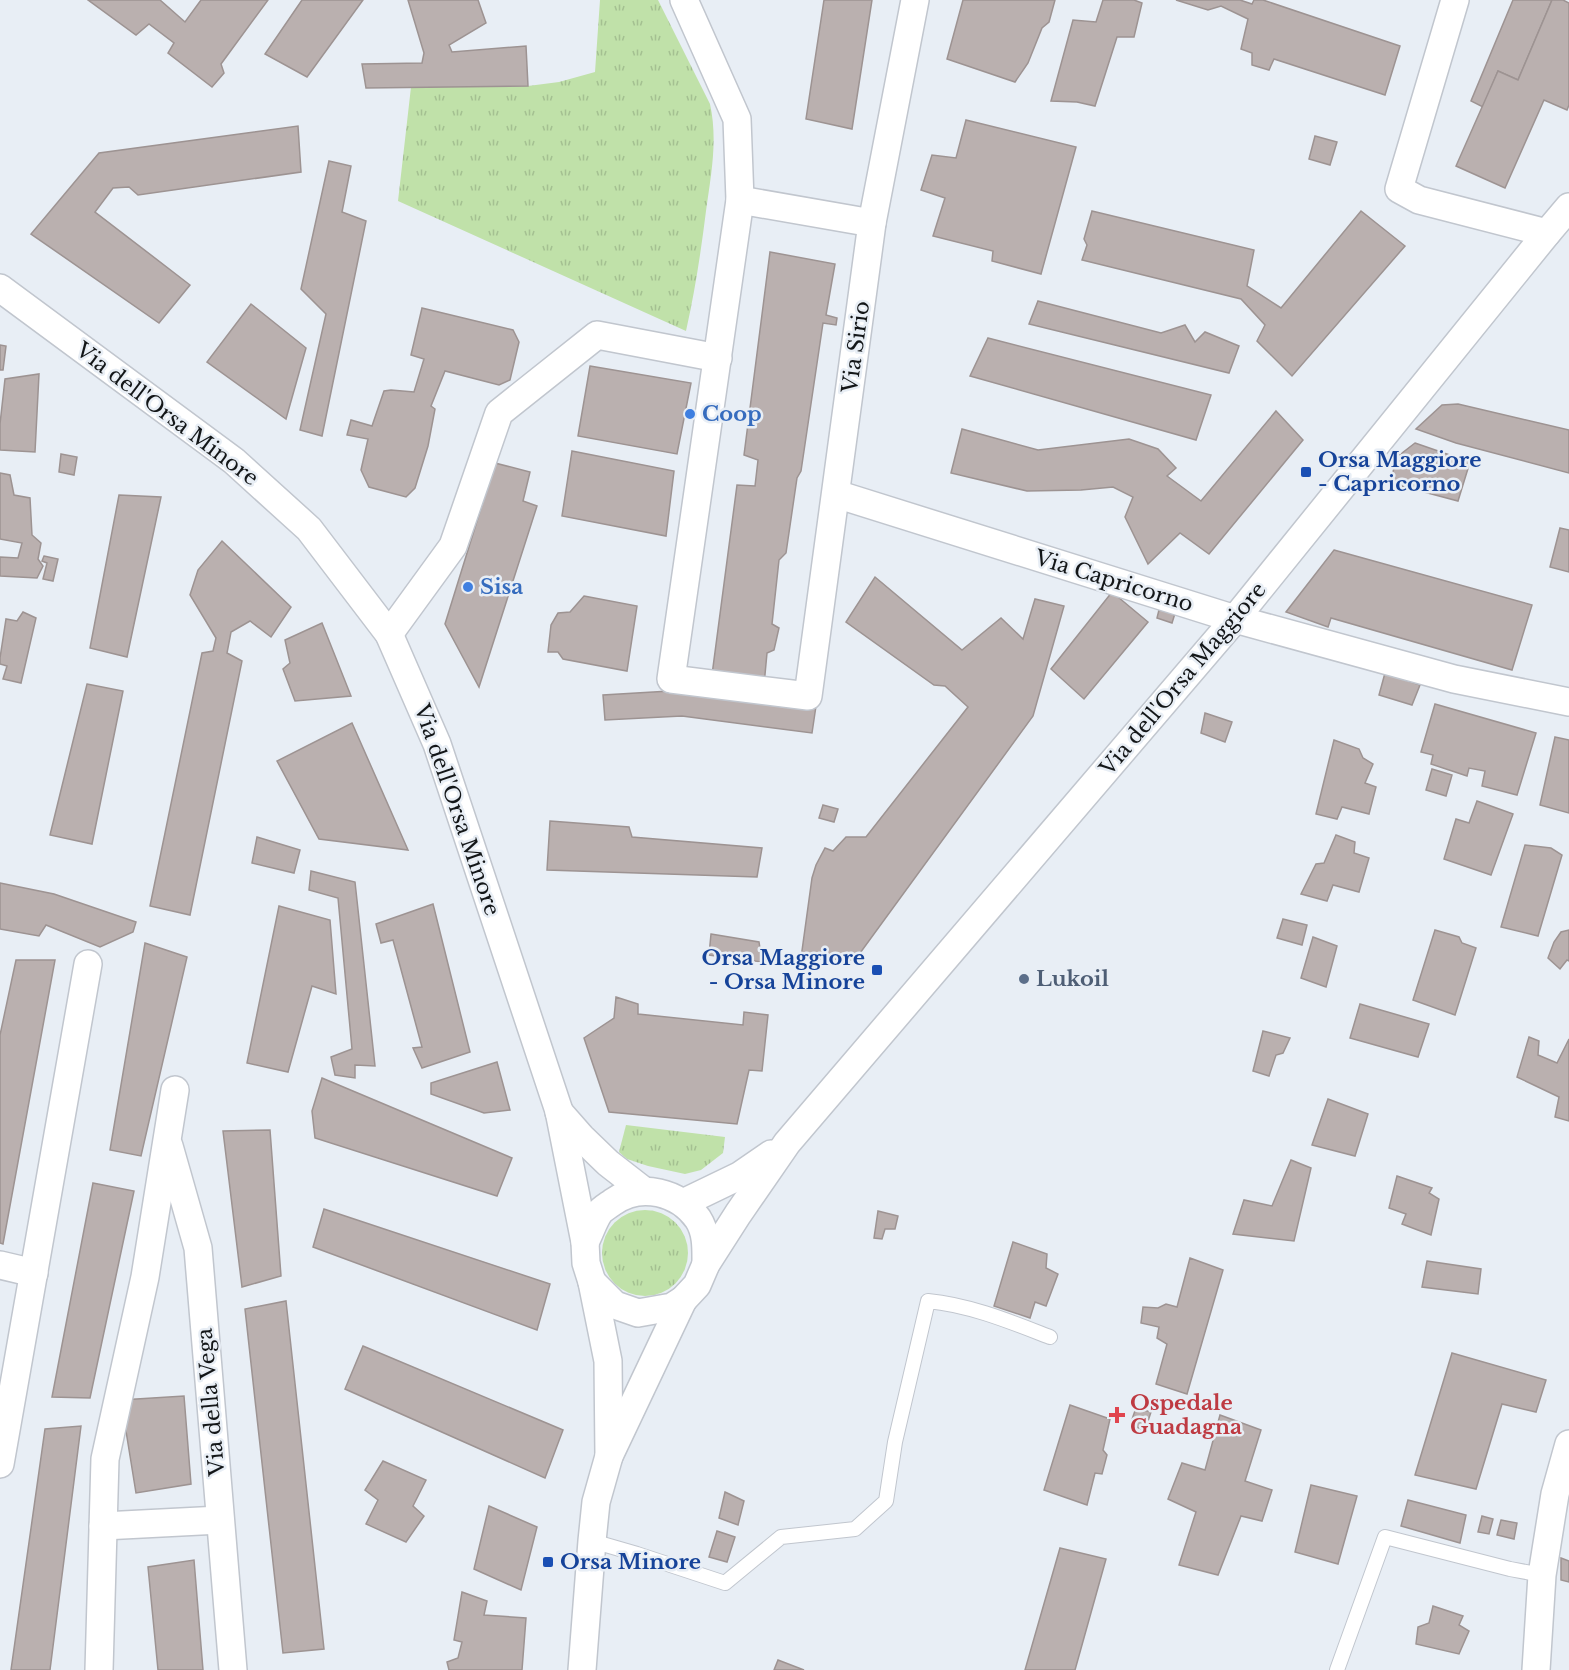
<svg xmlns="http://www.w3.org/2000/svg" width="1569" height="1670" font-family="'Libre Baskerville',serif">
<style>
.grass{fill:url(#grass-tufts)}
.building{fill:#bab0af;stroke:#9d9392;stroke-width:1.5}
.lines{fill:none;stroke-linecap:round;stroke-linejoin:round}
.service-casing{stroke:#c1c6ce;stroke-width:16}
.minor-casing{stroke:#c1c6ce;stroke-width:30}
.service{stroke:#fff;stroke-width:14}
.minor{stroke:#fff;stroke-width:27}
.shop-dot{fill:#3f7fe0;stroke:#e8eef5;stroke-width:2}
.transit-dot{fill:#1a4fb4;stroke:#e8eef5;stroke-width:2}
.service-dot{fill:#5c6f8a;stroke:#e8eef5;stroke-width:2}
.health-dot{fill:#e0444e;stroke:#e8eef5;stroke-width:2}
.labels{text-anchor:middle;stroke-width:5;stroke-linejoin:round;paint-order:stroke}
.street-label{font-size:21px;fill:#131618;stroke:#e8eef5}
.shop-label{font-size:21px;font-weight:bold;fill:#366cbe;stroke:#e8eef5;text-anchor:start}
.transit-label{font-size:21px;font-weight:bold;fill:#164399;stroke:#e8eef5;text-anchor:start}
.service-label{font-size:21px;font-weight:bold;fill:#4e5e75;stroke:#e8eef5;text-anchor:start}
.health-label{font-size:21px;font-weight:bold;fill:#be3a42;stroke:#e8eef5;text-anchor:start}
</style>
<defs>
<pattern id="grass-tufts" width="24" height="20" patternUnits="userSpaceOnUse" patternTransform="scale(1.5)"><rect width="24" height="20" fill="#c0e1a9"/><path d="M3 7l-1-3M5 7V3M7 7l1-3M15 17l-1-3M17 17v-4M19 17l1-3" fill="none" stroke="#a4c091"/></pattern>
</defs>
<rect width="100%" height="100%" fill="#e8eef5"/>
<g class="grass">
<path d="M600,0H658L710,104C718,140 711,175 706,211C701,251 695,291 686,331L398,201L411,87L528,86L559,82L595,72Z"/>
<path d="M626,1125L725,1137L723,1153L701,1170L685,1174L648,1166L627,1159L619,1152Z"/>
<circle cx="645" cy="1253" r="43"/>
</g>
<g class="building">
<path d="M88,0H160L185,22L201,0H268L221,64L224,73L212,87L168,53L174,43L149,24L136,35Z"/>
<path d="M302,0H363L307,77L265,54Z"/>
<path d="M408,0H478L486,23L449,45L452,52L526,46L528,86L366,88L362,64L422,63L424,53Z"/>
<path d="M824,0H872L852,129L806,119Z"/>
<path d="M963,0H1055L1049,22L1042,28L1028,63L1015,82L947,59Z"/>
<path d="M1103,0H1134L1142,3L1134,37H1117L1095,106L1077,102L1051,101L1073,20L1096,22Z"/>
<path d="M1176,0H1240L1252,4L1254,0H1263L1400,46L1385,95L1274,59L1269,70L1252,65V53L1241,49L1248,19L1221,6L1208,10Z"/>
<path d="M1513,0H1552L1518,80L1498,71L1483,107L1471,101Z"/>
<path d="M1552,0H1563L1569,3V105L1567,110L1544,100L1505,188L1456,166L1498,71L1518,80Z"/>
<path d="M966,120L1076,147L1041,274L992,261L993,251L933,236L945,198L921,190L932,155L956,158Z"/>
<path d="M298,126L301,172L138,195L129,187L113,188L95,212L190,285L159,323L31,234L99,153Z"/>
<path d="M1315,136L1337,142L1330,165L1309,159Z"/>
<path d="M329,161L351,166L342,212L366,221L322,436L300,430L326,314L301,289Z"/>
<path d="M1092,211L1254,250L1247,286L1281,308L1361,211L1405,246L1292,376L1257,341L1265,325L1241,299L1082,260L1087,245L1084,239Z"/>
<path d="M770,252L835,264L826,315L837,318L836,325L823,323L801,471L797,478L786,553L779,560L772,624L779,628L774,650L767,653L764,685L712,675L737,485L755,486L758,460L744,455Z"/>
<path d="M1038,301L1161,333L1185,325L1195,342L1205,332L1239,346L1229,373L1029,324Z"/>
<path d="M251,304L306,348L286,419L207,362Z"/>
<path d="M422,308L513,330L519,342L510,380L499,385L445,371L431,406L435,409L428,446L415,488L406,497L369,487L361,470L368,439L347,435L351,420L372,426L384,391L391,390L414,392L424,359L411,355Z"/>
<path d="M988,338L1211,395L1196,440L970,376Z"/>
<path d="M0,345L6,346L3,370H0Z"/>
<path d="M590,366L691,383L677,454L578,436Z"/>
<path d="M39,374L35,452L0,450V424L5,379Z"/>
<path d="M1458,404L1569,430V473L1456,443L1416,429L1442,405Z"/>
<path d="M1276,411L1303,440L1209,554L1180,533L1148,564L1125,517L1133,497L1113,487L1081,490L1027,491L951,473L962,429L1038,450L1129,439L1158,449L1176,468L1167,476L1201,501Z"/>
<path d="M1415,443L1470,462L1458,501L1390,483L1397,457Z"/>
<path d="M572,451L674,471L666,536L562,516Z"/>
<path d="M61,454L77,457L74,475L59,472Z"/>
<path d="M495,463L530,472L523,501L537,506L479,687L445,624Z"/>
<path d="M0,473L10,475L14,495L30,498L32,535L41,543L38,559L43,566L37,578L0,576V557L18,558L22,543L0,539Z"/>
<path d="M119,495L161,497L127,657L90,648Z"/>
<path d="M1560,528L1569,530V572L1550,567Z"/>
<path d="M222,541L291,607L271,637L250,621L231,632L227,653L242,661L190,915L150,906L202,653L213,651L216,638L190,595L198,570Z"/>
<path d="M1334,550L1532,605L1512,670L1331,618L1328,627L1286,612Z"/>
<path d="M44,556L58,559L53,581L43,579L47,563L42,561Z"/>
<path d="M875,577L962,650L1001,618L1023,639L1035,599L1064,606L1033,716L855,960L801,958L812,878L816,865L825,848L833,851L846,837H866L968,707L945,686L934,685L846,622Z"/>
<path d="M1112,592L1148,622L1084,699L1051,669Z"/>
<path d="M584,596L637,606L627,671L563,659L558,652H548L551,625L558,613L570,612Z"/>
<path d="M1161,602L1177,607L1172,623L1157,618Z"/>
<path d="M23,612L36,618L21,683L3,679L7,666L0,664V658L6,619L17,621Z"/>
<path d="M322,623L351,696L295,701L283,669L290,663L285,640Z"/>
<path d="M1385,673L1420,685L1412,705L1379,695Z"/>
<path d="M87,684L123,691L92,844L50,835Z"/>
<path d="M670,691L816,706L812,733L682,716L605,720L603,695Z"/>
<path d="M1435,704L1536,733L1517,795L1482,786L1485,771L1469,768L1467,776L1431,764L1433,755L1421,752Z"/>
<path d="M1205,713L1232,722L1225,742L1201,733Z"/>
<path d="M352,723L408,850L319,839L277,761Z"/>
<path d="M1555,737L1569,740V813L1540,805Z"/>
<path d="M1334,740L1359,749L1363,758L1373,764L1365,783L1376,787L1369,814L1342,807L1337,819L1316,814Z"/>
<path d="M1432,769L1452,775L1446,796L1426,790Z"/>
<path d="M1477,801L1513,814L1491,875L1444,859L1456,819L1469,823Z"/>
<path d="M823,805L838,809L834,822L819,818Z"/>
<path d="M550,821L629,827L632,837L762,848L757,877L547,870Z"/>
<path d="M1336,835L1355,842L1354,853L1369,858L1359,892L1333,885L1327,901L1301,894L1316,864L1324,863Z"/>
<path d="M257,837L300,850L294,873L252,863Z"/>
<path d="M1525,845L1551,848L1562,855L1538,936L1501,927Z"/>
<path d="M311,871L355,882L375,1066L355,1065V1078L335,1075L331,1057L352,1049L338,898L309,890Z"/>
<path d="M0,883L54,894L136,922L133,932L100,947L46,925L39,936L0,929Z"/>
<path d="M433,904L470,1052L422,1068L413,1048L422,1047L393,940L381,943L376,924Z"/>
<path d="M279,906L330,920L336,994L312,986L288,1072L247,1063Z"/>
<path d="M1283,919L1307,925L1302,945L1277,938Z"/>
<path d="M1435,930L1459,937L1462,943L1476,948L1455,1015L1413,1000Z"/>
<path d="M1569,930V961L1567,960L1560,969L1548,958L1554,942L1561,932Z"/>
<path d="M711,934L759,942L762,962L709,955Z"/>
<path d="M1313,937L1337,946L1326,987L1301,978Z"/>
<path d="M145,943L187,957L141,1156L110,1150Z"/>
<path d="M16,960H55L3,1244L0,1243V1035Z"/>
<path d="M616,997L638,1004V1014L743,1025L744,1012L768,1015L762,1071L749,1070L737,1124L609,1112L584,1038L614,1018Z"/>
<path d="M1360,1004L1429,1024L1418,1057L1350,1038Z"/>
<path d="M1263,1031L1290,1038L1283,1053L1276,1055L1269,1076L1253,1071Z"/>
<path d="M1529,1037L1539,1041L1538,1055L1557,1063L1569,1039V1121L1555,1117L1559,1097L1517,1077Z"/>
<path d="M497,1062L510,1110L484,1113L431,1094V1083Z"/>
<path d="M322,1078L512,1158L497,1196L315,1138L312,1111Z"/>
<path d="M1328,1099L1368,1114L1355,1156L1312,1145Z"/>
<path d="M270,1130L281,1276L242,1287L223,1131Z"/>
<path d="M1291,1160L1311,1168L1294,1241L1233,1234L1244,1200L1272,1206Z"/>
<path d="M1397,1176L1432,1188L1429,1193L1439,1199L1431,1235L1402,1224L1406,1214L1389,1208Z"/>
<path d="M93,1183L134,1191L90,1398L52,1397Z"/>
<path d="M324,1209L550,1284L537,1330L313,1247Z"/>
<path d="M878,1211L898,1216L895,1229H885L882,1239L874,1238Z"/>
<path d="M1013,1242L1047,1254L1046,1268L1058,1274L1046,1306L1035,1302L1030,1318L994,1306Z"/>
<path d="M1190,1258L1223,1270L1187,1394L1156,1384L1167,1344L1157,1338L1159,1327L1141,1323L1143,1307L1158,1308L1166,1304L1177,1307Z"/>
<path d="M1427,1261L1481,1269L1478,1294L1422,1287Z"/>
<path d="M286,1301L324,1649L283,1653L245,1309Z"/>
<path d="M363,1346L563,1430L545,1478L345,1389Z"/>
<path d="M1452,1353L1546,1380L1536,1412L1502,1404L1476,1489L1415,1475Z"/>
<path d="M184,1396L191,1484L136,1493L121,1400Z"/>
<path d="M1070,1405L1110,1419L1103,1450L1107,1455L1102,1474L1095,1473L1087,1505L1044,1490Z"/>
<path d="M1136,1408L1151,1412L1145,1430L1130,1425Z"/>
<path d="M1220,1415L1261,1430L1245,1481L1272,1490L1262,1521L1241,1516L1218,1575L1179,1565L1196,1512L1168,1499L1182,1463L1205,1470Z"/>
<path d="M81,1426L50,1670H11L45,1429Z"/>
<path d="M383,1461L426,1480L413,1506L424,1516L406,1542L366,1524L378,1500L365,1490Z"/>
<path d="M1311,1485L1357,1496L1338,1564L1295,1552Z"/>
<path d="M725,1492L744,1501L738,1525L719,1518Z"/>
<path d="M1408,1500L1466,1515L1460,1543L1401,1526Z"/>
<path d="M489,1506L537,1527L521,1590L474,1569Z"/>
<path d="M1482,1516L1493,1519L1489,1534L1478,1532Z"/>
<path d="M1501,1520L1517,1523L1514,1539L1497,1535Z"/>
<path d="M717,1531L735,1537L727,1562L709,1557Z"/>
<path d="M1060,1548L1106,1559L1075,1670H1025Z"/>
<path d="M1561,1558L1569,1561V1582L1561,1580Z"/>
<path d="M194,1560L203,1670H158L148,1567Z"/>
<path d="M462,1592L487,1601L484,1615L526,1618L522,1670H449L447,1662L458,1658L462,1642L454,1640Z"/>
<path d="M1433,1606L1463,1616L1459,1625L1469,1631L1459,1654L1416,1644L1418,1627L1429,1623Z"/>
<path d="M778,1660L804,1670H774Z"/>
</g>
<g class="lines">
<g class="service-casing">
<g id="service">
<path d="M592,1541L637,1554L725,1583L781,1537L855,1529L886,1501L895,1442L928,1301C970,1305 1011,1322 1050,1337"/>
<path d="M1337,1670L1385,1537L1510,1569L1542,1575"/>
</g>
</g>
<g class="minor-casing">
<g id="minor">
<path d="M684,0L737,119L740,200L671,679L808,696L872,223L915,0"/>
<path d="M1455,0L1399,189L1419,200L1547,233"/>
<path d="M740,200L872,223"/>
<path d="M0,288L234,461L309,529L389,634L437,744L559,1111L585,1242L586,1263L592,1282L608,1361L609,1456"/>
<path d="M836,494L1235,619L1454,679L1569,702"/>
<path d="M389,634L453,546L499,413L597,335L718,358"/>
<path d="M559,1112L581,1137L608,1163L644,1191"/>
<path d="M169,1146L198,1248L233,1670"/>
<path d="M683,1203L739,1176L771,1154"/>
<path d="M585,1242C590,1233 593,1222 599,1213C602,1209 609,1205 613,1202C641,1182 679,1192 698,1219C707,1233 706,1249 706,1264"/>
<path d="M0,1265L34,1273"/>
<path d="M592,1282L615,1305L638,1313L672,1307L683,1300L697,1285L706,1264L738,1214L787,1143L1235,619L1547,233L1569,207"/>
<path d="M0,1464L88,964"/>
<path d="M103,1526L220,1520"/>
<path d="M99,1670L105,1459L145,1277L175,1090"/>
<path d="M582,1670L592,1541L596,1502L609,1456L683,1300"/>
<path d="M1536,1670L1542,1575L1555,1494L1569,1444"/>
</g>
</g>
<use href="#service" class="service"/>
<use href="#minor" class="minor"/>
</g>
<g class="shop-dot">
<circle cx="690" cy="414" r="6"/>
<circle cx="468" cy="587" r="6"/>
</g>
<g class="transit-dot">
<rect x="1300" y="466" width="12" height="12" rx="3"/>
<rect x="871" y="964" width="12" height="12" rx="3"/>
<rect x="542" y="1556" width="12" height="12" rx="3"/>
</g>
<circle class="service-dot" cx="1024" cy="979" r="6"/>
<path class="health-dot" d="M1114 1406h6v6h6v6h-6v6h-6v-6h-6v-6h6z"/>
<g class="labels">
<g class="street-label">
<text transform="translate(856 347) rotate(-82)" y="7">Via Sirio</text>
<text transform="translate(167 414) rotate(37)" y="7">Via dell'Orsa Minore</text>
<text transform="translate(1114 581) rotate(17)" y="7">Via Capricorno</text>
<text transform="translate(1183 679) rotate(-50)" y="7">Via dell'Orsa Maggiore</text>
<text transform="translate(457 810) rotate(71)" y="7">Via dell'Orsa Minore</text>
<text transform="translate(211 1402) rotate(-95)" y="7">Via della Vega</text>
</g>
<g class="shop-label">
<text x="702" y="421">Coop</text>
<text x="480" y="594">Sisa</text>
</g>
<g class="transit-label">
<text x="1318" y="467">Orsa Maggiore<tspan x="1318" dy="24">- Capricorno</tspan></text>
<text x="865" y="965" text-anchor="end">Orsa Maggiore<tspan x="865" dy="24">- Orsa Minore</tspan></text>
<text x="560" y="1569">Orsa Minore</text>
</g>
<g class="service-label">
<text x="1036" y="986">Lukoil</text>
</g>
<g class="health-label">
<text x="1130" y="1410">Ospedale<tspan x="1130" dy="24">Guadagna</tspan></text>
</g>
</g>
</svg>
